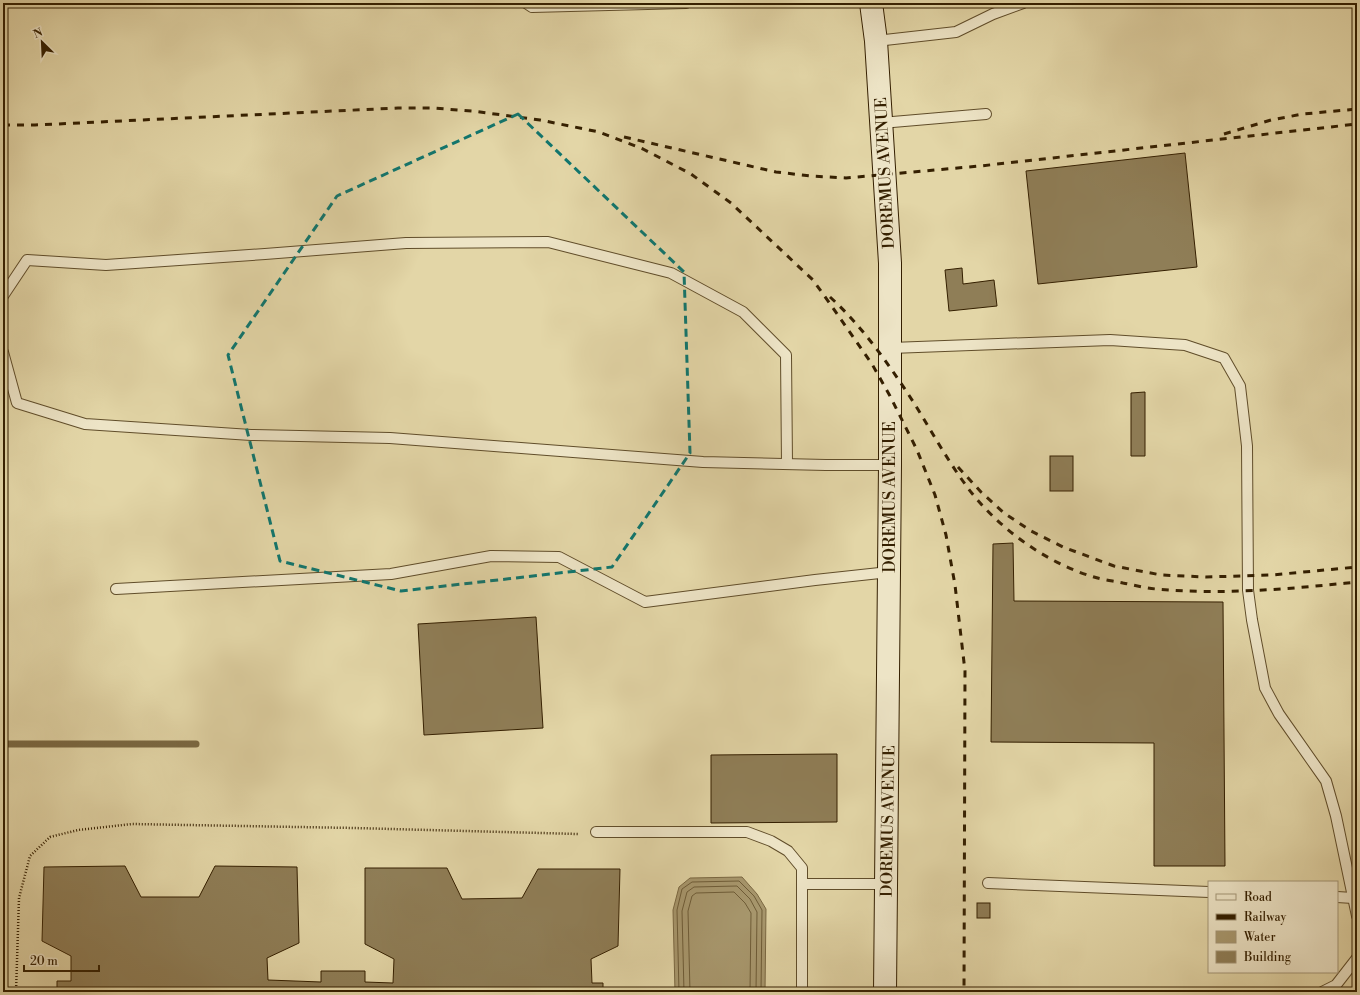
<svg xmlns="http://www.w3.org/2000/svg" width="1360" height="995" font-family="'Libre Bodoni',serif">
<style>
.water{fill:#a8986e;stroke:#7a6842}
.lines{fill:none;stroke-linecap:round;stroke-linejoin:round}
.shore{stroke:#6e5c37;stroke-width:1}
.stream{stroke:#7a6842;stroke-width:7}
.building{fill:#8f7e57;stroke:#341f00}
.lane-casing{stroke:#604d2a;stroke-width:12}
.secondary-casing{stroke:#341f00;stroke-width:24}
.path{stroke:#341f00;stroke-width:2.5;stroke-dasharray:1 2;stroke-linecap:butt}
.lane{stroke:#ede4c6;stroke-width:10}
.secondary{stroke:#ede4c6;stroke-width:22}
.rail{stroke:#341f00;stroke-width:3;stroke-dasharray:7 7;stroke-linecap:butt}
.marked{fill:none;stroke:#0f766e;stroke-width:3;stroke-dasharray:8 5;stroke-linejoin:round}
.labels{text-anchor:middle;stroke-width:4;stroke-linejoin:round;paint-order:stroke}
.street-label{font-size:16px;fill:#341f00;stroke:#ede4c6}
</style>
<rect width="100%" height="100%" fill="#e3d6a7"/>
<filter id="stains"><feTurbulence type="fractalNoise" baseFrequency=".005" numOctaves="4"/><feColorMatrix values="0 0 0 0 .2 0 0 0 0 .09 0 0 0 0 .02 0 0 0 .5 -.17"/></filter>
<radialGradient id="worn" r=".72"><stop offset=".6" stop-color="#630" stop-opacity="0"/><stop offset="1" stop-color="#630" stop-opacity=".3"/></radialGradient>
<path class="water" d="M742,877L757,894L766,909L765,992H675L673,910L679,887L690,878Z"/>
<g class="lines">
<g class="shore">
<path d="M679,992L677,910L682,889L692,882L739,881L754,896L762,910L761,992"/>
<path d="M684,992L682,911L687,892L694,887L737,886L750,899L757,912L756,992"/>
<path d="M690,992L688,911L692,896L696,893L734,892L745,903L751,913L750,992"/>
</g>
<path class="stream" d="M3,744H196"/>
</g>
<g class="building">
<path d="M1185,153L1197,267L1038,284L1026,171Z"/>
<path d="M962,268L963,284L994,280L997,306L949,311L945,270Z"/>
<path d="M1145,392V456H1131V393Z"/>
<rect x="1050" y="456" width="23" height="35"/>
<path d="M1013,543L1014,601L1223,602L1225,866H1154V743L991,742L993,544Z"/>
<path d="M536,617L543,728L424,735L418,624Z"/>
<path d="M837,754V822L711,823V755Z"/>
<path d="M125,866L141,897H199L215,866L297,867L299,943L267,958L268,980L321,982V971H365V982L393,983L394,959L365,944V868H447L462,899L522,898L538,869H620L618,946L591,959L592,983H603V992H57V981H71V956L42,941L44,867Z"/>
<rect x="977" y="903" width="13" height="15"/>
</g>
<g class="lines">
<g class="lane-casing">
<g id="lane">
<path d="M526,3L532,7L686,3"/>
<path d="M876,41L956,32L993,14L1023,3"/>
<path d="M881,123L986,114"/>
<path d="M3,296L27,260L106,265L265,254L406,243L548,242L671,273L743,312L786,355L787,464"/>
<path d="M891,348L1110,340L1185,345L1224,358L1240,386L1247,446L1248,590L1252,620L1265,688L1279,714L1326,781L1336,816L1357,916"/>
<path d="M3,352L17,403L85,424L251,435L390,438L703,462L826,465H890"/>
<path d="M116,589L391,574L491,556L559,557L645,602L815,580L889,572"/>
<path d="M596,832H747L771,841L788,851L802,868V992"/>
<path d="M988,883L1209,892"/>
<path d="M803,884H886"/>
<path d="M1337,897L1353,898"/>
<path d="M1322,992L1336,985L1357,958"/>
</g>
</g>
<g class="secondary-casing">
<path id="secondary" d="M871,3L876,41L890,263V465L885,992"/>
</g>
<path class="path" d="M16,992L19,898L30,856L50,837L78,830L132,824L354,828L578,834"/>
<use href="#lane" class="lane"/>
<use href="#secondary" class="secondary"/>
<g class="rail">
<path d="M3,125H35L398,108H432L472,111L540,120L599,132L643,149L691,174L731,203L813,280L833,308L872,364L890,396L917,450L935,495L946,535L955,585L965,671L964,992"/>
<path d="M1224,134L1271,120L1303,114L1357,109"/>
<path d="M624,137L776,172L811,176L846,178L980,166L1357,124"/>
<path d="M830,297C863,327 890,366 914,403C931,430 946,458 965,484C994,525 1045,563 1094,577C1103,580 1114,581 1123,583C1134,585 1145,588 1156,589C1223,595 1290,589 1357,582"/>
<path d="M958,467L981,492L1004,513L1031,531L1063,547L1114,566L1161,575L1206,577L1272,575L1357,567"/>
</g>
</g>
<path class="marked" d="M518,114L684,272L690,453L612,567L401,591L280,561L228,355L337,196Z"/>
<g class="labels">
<g class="street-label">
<text transform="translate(884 173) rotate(-93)" y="6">DOREMUS AVENUE</text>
<text transform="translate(889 497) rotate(-90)" y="6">DOREMUS AVENUE</text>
<text transform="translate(887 821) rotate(-89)" y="6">DOREMUS AVENUE</text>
</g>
</g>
<rect width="1360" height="995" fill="none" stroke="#e3d6a7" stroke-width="16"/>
<rect x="4" y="4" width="1352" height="987" fill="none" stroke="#341f00" stroke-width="2"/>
<rect x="8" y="8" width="1344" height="979" fill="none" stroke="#341f00"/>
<rect x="1208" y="881" width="130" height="92" fill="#ede4c6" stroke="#a39577"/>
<rect x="1216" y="894" width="20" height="6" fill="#ede4c6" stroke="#a39577"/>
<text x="1244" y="901" font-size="12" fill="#341f00">Road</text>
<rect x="1216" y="914" width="20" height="6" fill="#341f00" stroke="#a39577"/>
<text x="1244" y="921" font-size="12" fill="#341f00">Railway</text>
<rect x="1216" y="931" width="20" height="12" fill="#a8986e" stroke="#a39577"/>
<text x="1244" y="941" font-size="12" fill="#341f00">Water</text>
<rect x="1216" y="951" width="20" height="12" fill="#8f7e57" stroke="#a39577"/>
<text x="1244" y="961" font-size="12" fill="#341f00">Building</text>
<g transform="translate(42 42) rotate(336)" stroke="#ede4c6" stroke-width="3" paint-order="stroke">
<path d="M0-3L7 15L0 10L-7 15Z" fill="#341f00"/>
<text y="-6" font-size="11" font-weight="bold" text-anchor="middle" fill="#341f00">N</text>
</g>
<path d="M24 965v6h75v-6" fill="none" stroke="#341f00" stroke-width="2"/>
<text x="30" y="965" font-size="12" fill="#341f00" stroke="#ede4c6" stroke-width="3" paint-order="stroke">20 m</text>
<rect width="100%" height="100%" filter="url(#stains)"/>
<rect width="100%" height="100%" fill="url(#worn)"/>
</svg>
